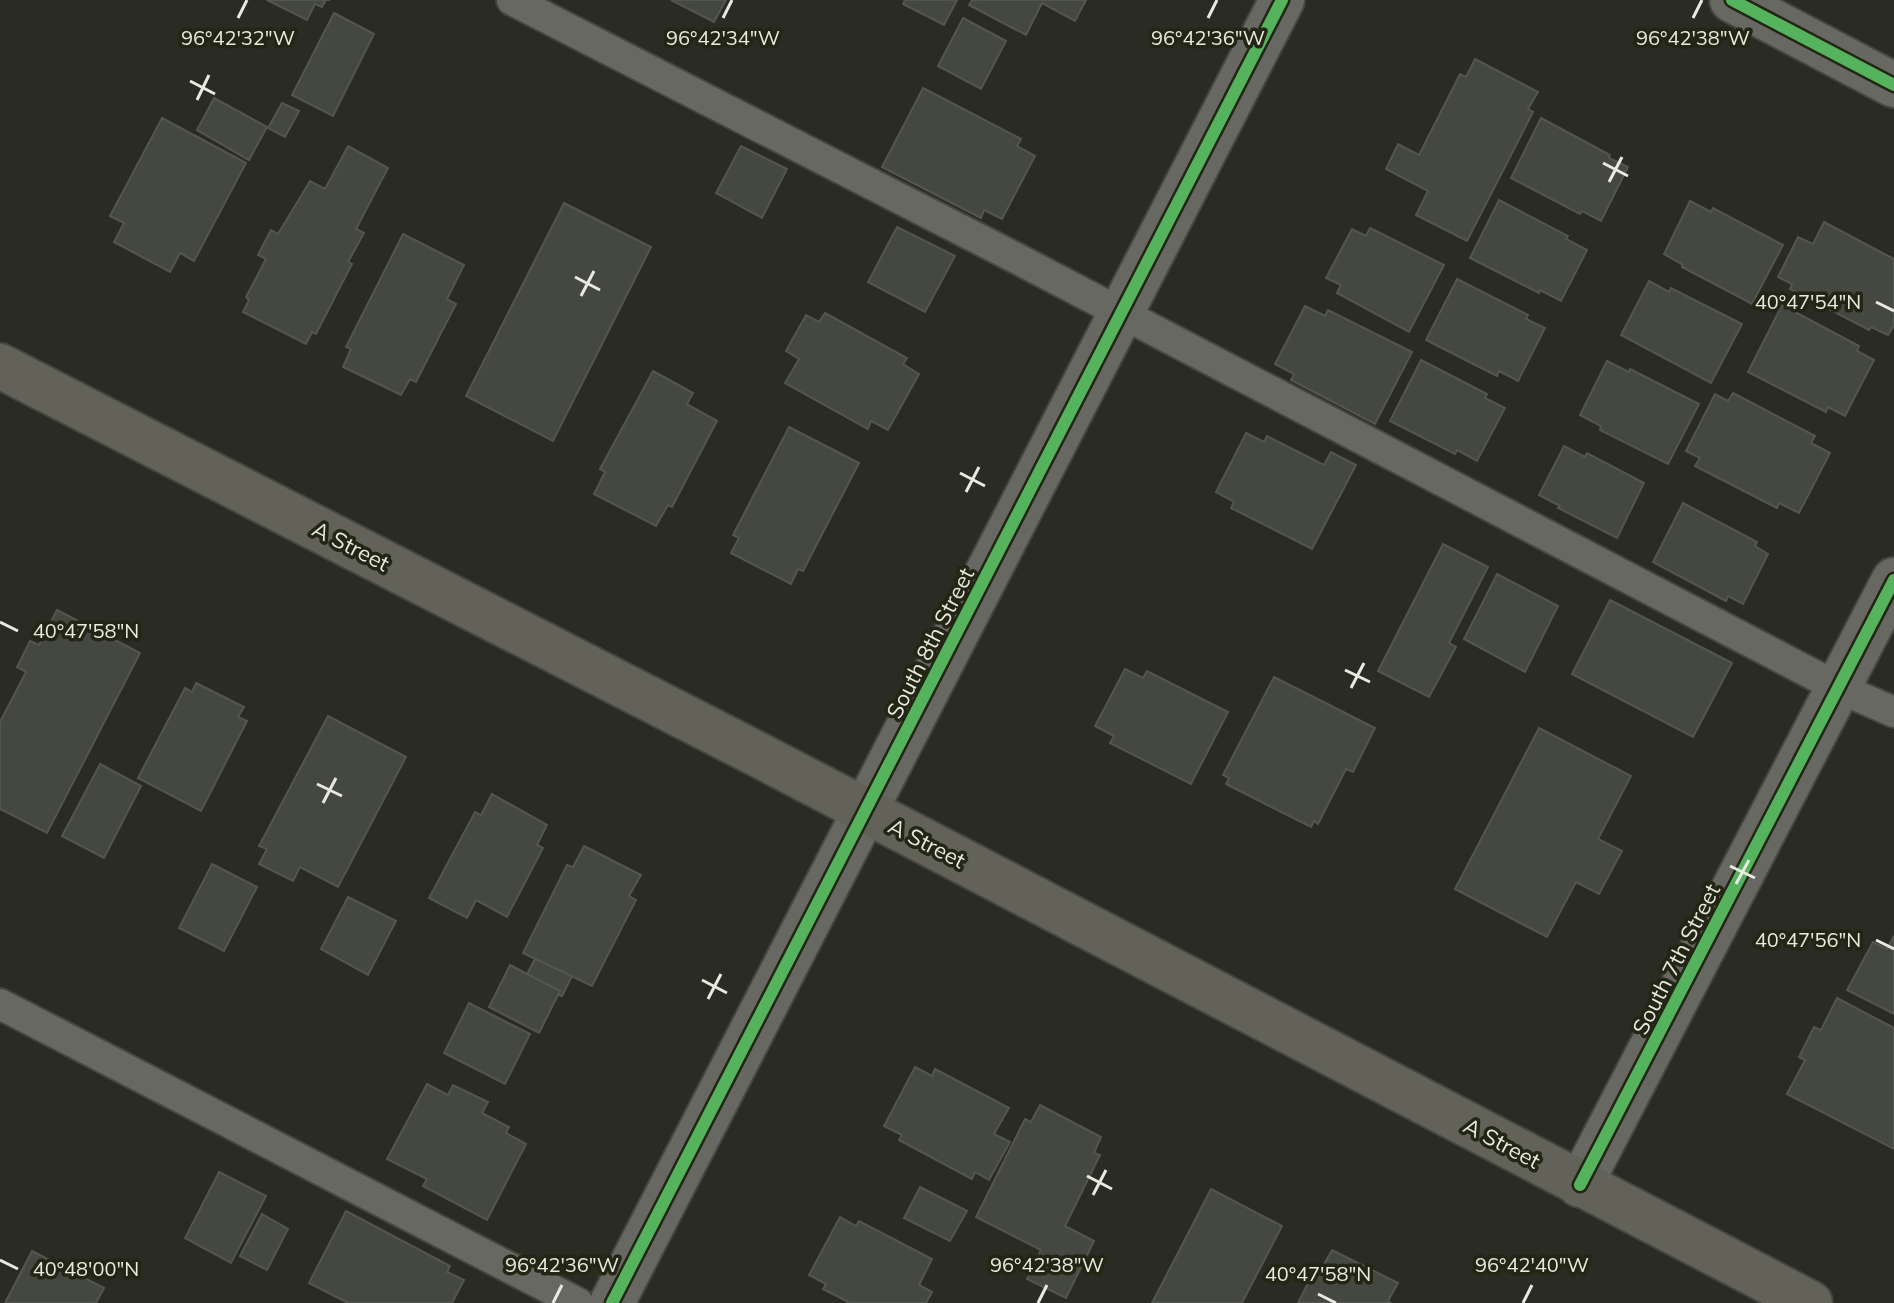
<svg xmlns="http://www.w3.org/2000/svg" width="1894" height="1303" font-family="Mulish,sans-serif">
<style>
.building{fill:#454741;stroke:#53564f;stroke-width:2}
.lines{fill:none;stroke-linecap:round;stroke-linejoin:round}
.lane-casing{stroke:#45463e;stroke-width:34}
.street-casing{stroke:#45463e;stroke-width:48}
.secondary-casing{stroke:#45463e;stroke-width:48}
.lane{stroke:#676861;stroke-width:30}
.street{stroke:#676861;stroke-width:44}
.secondary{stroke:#636259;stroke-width:44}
.cycleway-casing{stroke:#232515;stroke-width:17}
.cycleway{stroke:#56b35d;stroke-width:12}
.ticks{fill:none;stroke:#e8e9df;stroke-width:3}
.labels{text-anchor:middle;stroke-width:7;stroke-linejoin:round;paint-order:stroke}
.street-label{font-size:22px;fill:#e8e9df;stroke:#232515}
.ticks-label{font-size:20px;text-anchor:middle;fill:#e8e9df;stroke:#232515;stroke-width:7;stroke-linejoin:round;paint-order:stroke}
</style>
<rect width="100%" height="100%" fill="#2a2b22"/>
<g class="building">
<path d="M267,0H330H326L322,7L315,4L307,20Z"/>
<path d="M671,0H726L714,22Z"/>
<path d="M905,0H957L944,25L903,4Z"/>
<path d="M972,0H1086L1075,21L1042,3L1026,35L969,5Z"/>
<path d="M334,13L374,34L333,116L292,95Z"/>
<path d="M963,18L1006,41L981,89L938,66Z"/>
<path d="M1475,59L1538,92L1528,109L1533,112L1467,241L1416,215L1428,191L1386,169L1398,144L1419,155L1460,74L1466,77Z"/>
<path d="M923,88L1021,139L1017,146L1035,156L1002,219L984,210L981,218L882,167Z"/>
<path d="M214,98L267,127L249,160L197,130Z"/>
<path d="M282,103L299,111L285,137L268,128Z"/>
<path d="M162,118L246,163L194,261L180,253L170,272L114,242L124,223L110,216Z"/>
<path d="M1541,118L1610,155L1609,158L1628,167L1601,221L1582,211L1580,214L1511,178Z"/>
<path d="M348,146L388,168L356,229L364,233L348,262L352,264L316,334L312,332L306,344L243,312L249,300L246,297L266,259L258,255L271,230L278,234L310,181L325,189Z"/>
<path d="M741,146L787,169L762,218L716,193Z"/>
<path d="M1499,200L1568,236L1566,239L1587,250L1561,301L1540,290L1539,293L1470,258Z"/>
<path d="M1690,201L1711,212L1713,208L1783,245L1752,304L1682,267L1683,265L1664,254Z"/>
<path d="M564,203L651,247L553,441L466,396Z"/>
<path d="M1824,222L1894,259V325L1888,335L1871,327L1869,330L1790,289L1792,284L1778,277L1798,237L1813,244Z"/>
<path d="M897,227L955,256L925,312L868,282Z"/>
<path d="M1370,228L1444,265L1409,332L1337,293L1341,285L1326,278L1352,229L1366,236Z"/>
<path d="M403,234L464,265L447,299L456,304L416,382L410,379L401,395L343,367L351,349L346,347Z"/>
<path d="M1457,279L1528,315L1526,319L1545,328L1518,381L1499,371L1497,376L1426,340Z"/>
<path d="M1649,281L1669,292L1671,288L1742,324L1711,383L1621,335Z"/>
<path d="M1782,305L1859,346L1857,351L1874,360L1845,416L1828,407L1826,412L1748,372Z"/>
<path d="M1305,306L1325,316L1328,310L1412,352L1375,424L1291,380L1294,374L1275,364Z"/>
<path d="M825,313L907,358L903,364L919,374L888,430L871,421L868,429L785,383L799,359L786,351L806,315L819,322Z"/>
<path d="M1421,360L1487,394L1485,398L1505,408L1477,461L1457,450L1455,454L1390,421Z"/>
<path d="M1607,361L1629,372L1630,369L1699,404L1668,464L1600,430L1601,426L1580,415Z"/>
<path d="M653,371L693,393L687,404L717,421L672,507L668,505L656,526L594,494L605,472L600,469Z"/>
<path d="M1733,393L1815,436L1811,443L1830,453L1799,513L1779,503L1777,508L1695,466L1700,458L1686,451L1715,394L1728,401Z"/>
<path d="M789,427L859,463L803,571L798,569L791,584L731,553L739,538L733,535Z"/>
<path d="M1246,433L1264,442L1267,436L1324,465L1331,452L1356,465L1312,549L1231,508L1234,502L1216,492Z"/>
<path d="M1564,446L1585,457L1587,453L1644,483L1617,538L1558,508L1560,506L1539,495Z"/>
<path d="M1683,503L1757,542L1755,546L1768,554L1743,604L1728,596L1726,601L1653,562Z"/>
<path d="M1443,544L1488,567L1449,643L1456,647L1429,697L1378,671Z"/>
<path d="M1497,574L1558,606L1525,672L1464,639Z"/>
<path d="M1610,600L1732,663L1693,737L1572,674Z"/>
<path d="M57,610L140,653L47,833L0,809V722L26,672L17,667L30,641L39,645Z"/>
<path d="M1125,669L1143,678L1147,671L1228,712L1191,784L1110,743L1114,736L1095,726Z"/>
<path d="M1274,677L1375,728L1353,772L1346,769L1318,824L1314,821L1311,827L1226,784L1229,778L1223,775Z"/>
<path d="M196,683L244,707L238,717L247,721L201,811L138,778L185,688L192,692Z"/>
<path d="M328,716L406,757L338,887L300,867L293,881L259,864L267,849L259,846Z"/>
<path d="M1539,728L1631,776L1598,839L1622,851L1599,894L1576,882L1547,937L1455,889Z"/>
<path d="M100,764L141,786L104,858L62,836Z"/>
<path d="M492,794L547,825L537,845L543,848L507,917L476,900L467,918L429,898L475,812L481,815Z"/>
<path d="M584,846L641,875L629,896L636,900L592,986L523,953L567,865L573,867Z"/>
<path d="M212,864L257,887L224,951L179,928Z"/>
<path d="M348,897L396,921L368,975L321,949Z"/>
<path d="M1894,936V1014L1847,990L1873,942L1887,949Z"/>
<path d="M535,959L572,976L562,996L558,995L560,991L527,974Z"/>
<path d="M510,965L560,991L539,1033L489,1007Z"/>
<path d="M1837,998L1894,1028V1149L1787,1094L1805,1060L1799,1057L1814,1027L1821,1030Z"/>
<path d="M469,1003L530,1034L505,1084L444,1053Z"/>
<path d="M915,1067L932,1076L935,1069L1009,1108L994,1134L1010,1142L989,1180L975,1172L972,1179L899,1140L902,1135L884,1126Z"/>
<path d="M427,1084L448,1095L453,1085L488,1102L482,1113L509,1127L506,1133L526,1144L487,1220L423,1186L427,1179L387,1159Z"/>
<path d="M1040,1105L1101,1137L1094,1153L1100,1155L1065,1226L1094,1241L1066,1298L1027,1279L1041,1250L976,1217L1025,1119L1031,1122Z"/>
<path d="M219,1172L266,1196L231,1263L185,1238Z"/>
<path d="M920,1187L967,1211L950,1241L904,1218Z"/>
<path d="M1211,1189L1282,1226L1242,1303H1152Z"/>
<path d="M346,1211L450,1266L447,1272L464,1280L452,1303H348L309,1283Z"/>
<path d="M262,1214L288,1229L267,1270L240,1256Z"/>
<path d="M840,1217L856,1226L859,1221L932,1259L919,1285L932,1292L926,1303H850L823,1289L826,1284L809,1275Z"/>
<path d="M1332,1250L1398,1283L1388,1301L1391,1303H1298L1317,1265L1322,1268Z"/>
<path d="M32,1251L104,1288L96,1303H5Z"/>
</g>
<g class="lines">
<g class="lane-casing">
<g id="lane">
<path d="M512,0L1012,256L1839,688L1894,712"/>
<path d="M0,1004L578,1303"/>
</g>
</g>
<g class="street-casing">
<g id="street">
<path d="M1732,0L1894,85"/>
<path d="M1580,1185L1894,580"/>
<path d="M612,1303L1282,0"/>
</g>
</g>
<g class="secondary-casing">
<path id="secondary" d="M0,366L755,753L1810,1303"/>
</g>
<use href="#lane" class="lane"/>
<use href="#street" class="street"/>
<use href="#secondary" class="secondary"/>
<g class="cycleway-casing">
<g id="cycleway">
<path d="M1732,0L1894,85"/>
<path d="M1580,1185L1894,580"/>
<path d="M612,1303L1282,0"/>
</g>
</g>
<use href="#cycleway" class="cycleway"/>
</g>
<path class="ticks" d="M238,18L247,0M723,18L732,0M1208,18L1217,0M1693,18L1702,0M190,81L215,94M197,100L209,75M1603,163L1628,176M1609,182L1622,157M575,277L600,290M581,296L594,271M1876,302L1894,311M960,473L985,486M966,492L979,467M0,622L18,631M1345,670L1370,682M1351,688L1364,663M317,784L342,796M323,803L336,778M1730,866L1755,878M1736,884L1749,860M1876,940L1894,949M702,980L727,993M708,999L721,974M1087,1176L1112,1189M1093,1195L1106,1170M0,1260L18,1269M1318,1294L1336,1303M553,1303L562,1285M1038,1303L1047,1285M1523,1303L1532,1285"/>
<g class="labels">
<g class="street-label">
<text transform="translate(351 546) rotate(27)" y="8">A Street</text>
<text transform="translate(930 643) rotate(-63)" y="8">South 8th Street</text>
<text transform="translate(927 843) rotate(27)" y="8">A Street</text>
<text transform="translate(1676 959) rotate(-63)" y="8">South 7th Street</text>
<text transform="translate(1502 1143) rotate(28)" y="8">A Street</text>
</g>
</g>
<g class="ticks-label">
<text x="238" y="45">96°42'32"W</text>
<text x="723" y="45">96°42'34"W</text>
<text x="1208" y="45">96°42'36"W</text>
<text x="1693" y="45">96°42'38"W</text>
<text x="1808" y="309">40°47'54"N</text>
<text x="86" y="638">40°47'58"N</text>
<text x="1808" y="947">40°47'56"N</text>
<text x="562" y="1272">96°42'36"W</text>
<text x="1047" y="1272">96°42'38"W</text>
<text x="1532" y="1272">96°42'40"W</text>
<text x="86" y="1276">40°48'00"N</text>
<text x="1318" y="1281">40°47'58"N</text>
</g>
</svg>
